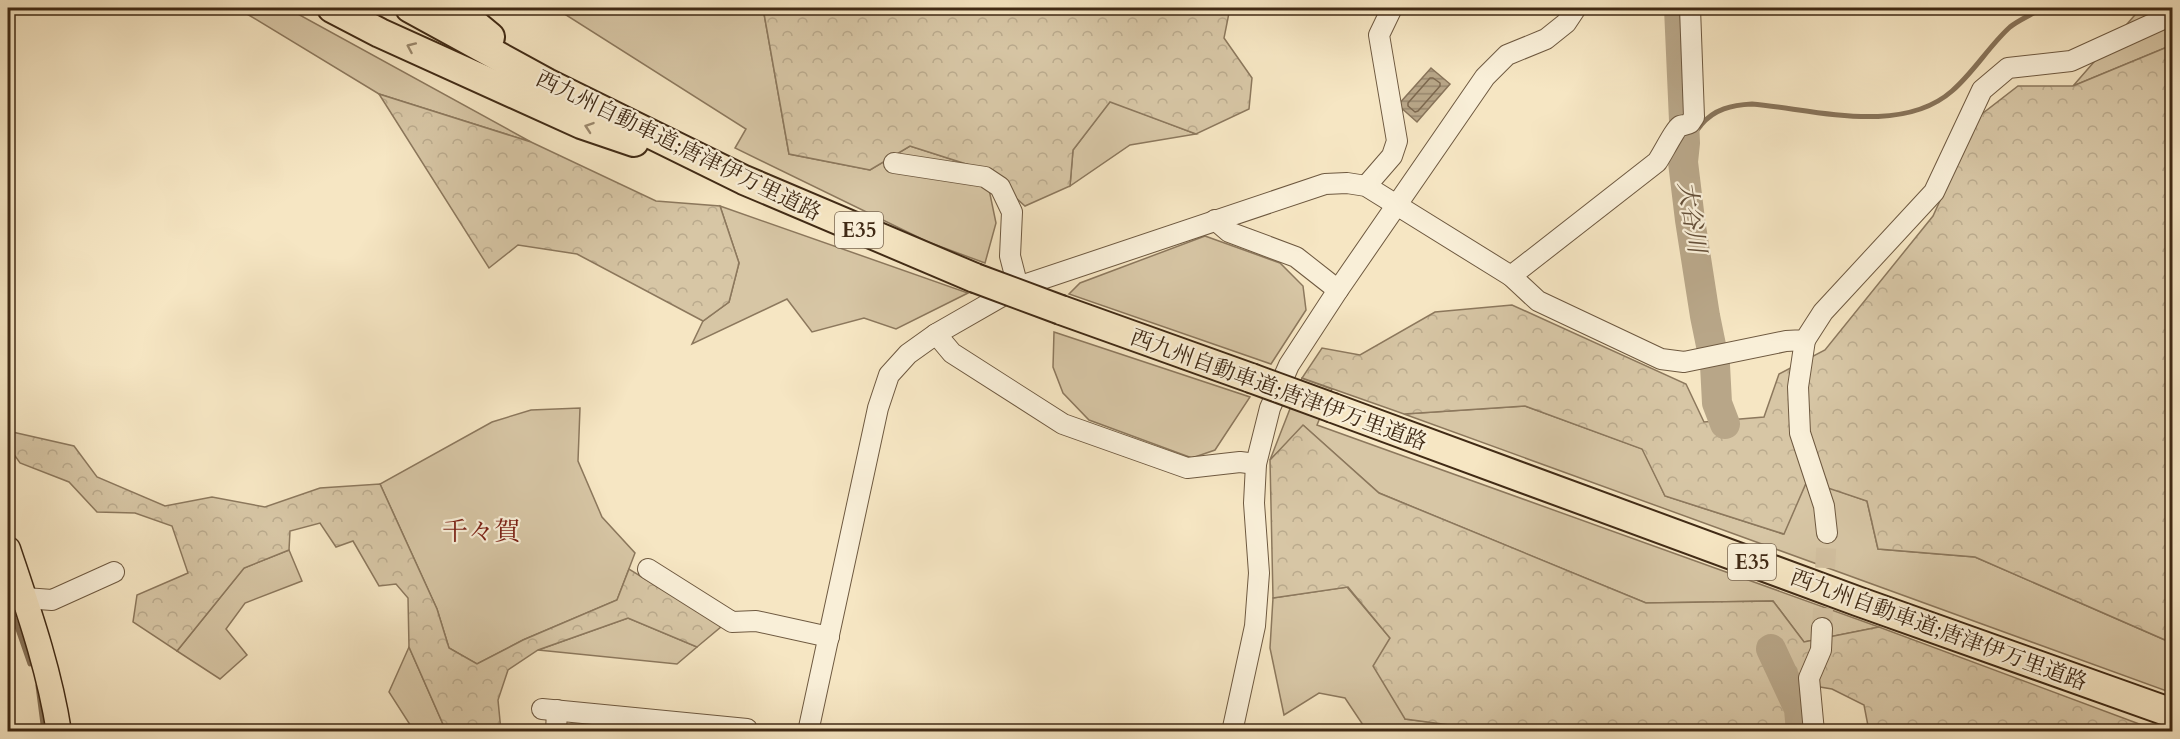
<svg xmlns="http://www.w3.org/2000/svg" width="2180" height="739" font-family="Cardo,'Noto Serif JP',serif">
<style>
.green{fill:#d7c6a5;stroke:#8c785d;stroke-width:1.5}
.forest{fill:url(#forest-crowns);stroke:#8c785d;stroke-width:1.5}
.water{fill:url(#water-rules);stroke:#88745a;stroke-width:1.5}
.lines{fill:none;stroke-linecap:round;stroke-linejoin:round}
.shore{stroke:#7c684e;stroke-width:1.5}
.stream{stroke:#88745a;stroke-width:5}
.river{stroke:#b8a688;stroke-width:30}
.minor-tunnel{stroke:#d2c0a0;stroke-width:20;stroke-dasharray:20 10;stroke-linecap:butt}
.minor-casing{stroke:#6e5940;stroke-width:22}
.major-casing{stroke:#402a15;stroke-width:27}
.highway-casing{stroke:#402a15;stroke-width:32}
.minor{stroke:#f9efd8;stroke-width:20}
.major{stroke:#f6e6c3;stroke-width:24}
.highway{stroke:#f6e6c3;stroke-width:28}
.highway-bridge-casing{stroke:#402a15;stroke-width:32;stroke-linecap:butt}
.highway-bridge{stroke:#f6e6c3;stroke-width:28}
.oneway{stroke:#9b886c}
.labels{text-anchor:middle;stroke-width:4.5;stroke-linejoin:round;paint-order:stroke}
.shield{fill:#f9efd8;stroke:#786550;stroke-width:1.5}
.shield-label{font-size:21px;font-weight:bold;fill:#402a15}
.street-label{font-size:22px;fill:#402a15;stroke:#f9efd8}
.water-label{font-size:24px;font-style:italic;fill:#644f38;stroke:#f9efd8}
.quarter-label{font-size:26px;fill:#7a1f14;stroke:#f9efd8}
</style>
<defs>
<pattern id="forest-crowns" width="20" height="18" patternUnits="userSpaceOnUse" patternTransform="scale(1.5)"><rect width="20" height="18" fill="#d7c6a5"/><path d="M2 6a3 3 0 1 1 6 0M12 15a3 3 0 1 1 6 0" fill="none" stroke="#baaa8d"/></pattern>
<pattern id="water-rules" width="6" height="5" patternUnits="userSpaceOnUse" patternTransform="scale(1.5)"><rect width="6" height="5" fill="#b8a688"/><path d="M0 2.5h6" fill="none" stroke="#97876e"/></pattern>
</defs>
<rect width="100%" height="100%" fill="#f6e6c3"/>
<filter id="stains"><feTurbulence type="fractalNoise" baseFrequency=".00333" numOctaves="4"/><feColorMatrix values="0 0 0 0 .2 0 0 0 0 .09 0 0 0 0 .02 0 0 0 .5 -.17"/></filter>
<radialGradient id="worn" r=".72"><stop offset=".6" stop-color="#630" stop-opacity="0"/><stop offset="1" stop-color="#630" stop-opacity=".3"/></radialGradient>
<g class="green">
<path d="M232,8H287L531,142L379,94L247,14Z"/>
<path d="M555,8H763L789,154L870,170L910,146L985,170L996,223L985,263L928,242L735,148L746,129Z"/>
<path d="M2141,8H2172V45L2073,86Z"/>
<path d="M1110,101L1196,134L1130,145L1070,186L1073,150Z"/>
<path d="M720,206L968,293L896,329L864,318L812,332L787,299L692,344L703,321L729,302L739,263Z"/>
<path d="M1205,236L1280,263L1303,286L1306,310L1271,364L1069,294L1080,283Z"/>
<path d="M1054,332L1250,397L1215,450L1192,458L1089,420L1063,393L1053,367Z"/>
<path d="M1302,378L1332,389L1317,425L1879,627L1804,642L1773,601L1646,603L1379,493L1304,426L1270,460Z"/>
<path d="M1525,406L1643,449L1665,496L1783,534L1807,480L1867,501L1878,549L1975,557L2172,643V693L1404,414Z"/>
<path d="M580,408L578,461L602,517L635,553L617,600L523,640L477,664L449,648L437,609L380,484L492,422L531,410Z"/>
<path d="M289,550L302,581L245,603L226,629L247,655L220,679L177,651L244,568Z"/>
<path d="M1347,587L1390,638L1405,719L1470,727L1471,731H1367L1345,698L1319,693L1284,715L1270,648L1273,598Z"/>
<path d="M628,618L697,647L677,664L538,650Z"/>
<path d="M409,647L446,731H414L389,692Z"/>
</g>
<g class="forest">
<path d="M763,8H1230L1224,38L1252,78L1249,109L1196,134L1110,102L1073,150L1070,186L1025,206L985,170L910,146L870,170L789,154Z"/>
<path d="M2172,45V643L1975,557L1878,549L1867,501L1807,481L1784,534L1665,496L1642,449L1525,406L1404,414L1302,378L1322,348L1360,355L1435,312L1512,305L1686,384L1704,422L1764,417L1779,374L1825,350L1933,216L1978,117L2018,86H2073Z"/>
<path d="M379,94L531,142L656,201L720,206L739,263L729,302L703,321L577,254L518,245L489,268Z"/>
<path d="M1303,425L1379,493L1646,603L1773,601L1804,642L1879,627L2158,731H1869L1864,705L1832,689L1783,681L1791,731L1502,732L1405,719L1373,666L1390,638L1348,587L1273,598L1270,460Z"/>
<path d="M8,431L74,446L97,477L165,506L212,497L265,507L320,488L380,484L437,609L449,648L477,664L523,640L617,600L629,569L722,626L697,647L628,618L538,650L508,670L498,700L501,731H446L409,647L408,598L396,584L379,586L353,541L336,547L320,523L290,531L289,550L244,568L177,651L133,622L137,595L188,573L172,526L135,513L97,512L69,482L20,463L8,446Z"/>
</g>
<path class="water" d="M1431,68L1450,84L1417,122L1398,105Z"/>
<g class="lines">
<path class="shore" d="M1430,78H1433L1440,83V86L1418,111L1415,112L1408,106V103Z"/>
<g class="stream">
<path d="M1685,143C1692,138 1695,132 1701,125C1714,109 1732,105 1752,104C1812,109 1901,136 1952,91C1974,72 1989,46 2010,27C2020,19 2032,15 2041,8"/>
<path d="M12,612L30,664"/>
<path d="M38,686L44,732"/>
</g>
<g class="river">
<path d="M1679,8L1685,143L1683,162L1690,220L1705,316L1715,365L1717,403L1725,424"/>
<path d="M1771,649L1799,709L1801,732"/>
</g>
<path class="minor-tunnel" d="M1822,628L1827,533"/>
<g class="minor-casing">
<g id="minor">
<path d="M894,163L985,177L1000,187L1012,212L1010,256L1018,287"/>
<path d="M1366,186L1392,156L1397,141L1379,35L1392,8"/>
<path d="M1215,220L1229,232L1296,257L1338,290"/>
<path d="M1511,276L1657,162C1662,155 1675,129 1680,126C1683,125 1687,125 1690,123L1694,117L1690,8"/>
<path d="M936,334L952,353L1063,424L1187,468L1240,462L1256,464"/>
<path d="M1805,340L1798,387L1800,433L1824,506L1827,533"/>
<path d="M648,569L732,622L756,621L829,637"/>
<path d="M8,601L25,598L52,600L114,572"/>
<path d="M542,709L747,729V732"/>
<path d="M556,732L557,710"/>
<path d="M808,732L878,408L889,375L908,354L936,334L1018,287L1325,184L1347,183L1366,186L1511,276L1538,301L1661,359L1684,362L1786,341L1805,340L1823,312L1934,192L1982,90L2008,68L2071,61L2172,15"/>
<path d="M1232,732L1255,626L1259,573L1254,503L1256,464L1270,408L1289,365L1338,290L1485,77L1507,55L1546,39L1566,23L1576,8"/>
<path d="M1814,732L1809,678L1821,650L1822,628"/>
</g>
</g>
<g class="major-casing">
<path id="major" d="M8,549C28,609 49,668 59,732"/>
</g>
<g class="highway-casing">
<g id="highway">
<path d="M332,8L380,33L581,124L634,142"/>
<path d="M410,8L547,83L744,180L975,278"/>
<path d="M455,8L490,37"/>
<path d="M1061,310L1251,378"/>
<path d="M1333,408L1857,601L2172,713"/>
</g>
</g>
<use href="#minor" class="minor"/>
<use href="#major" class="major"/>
<use href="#highway" class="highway"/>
<g class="highway-bridge-casing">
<g id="highway-bridge">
<path d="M975,278L1061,310"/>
<path d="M1251,378L1333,408"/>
</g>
</g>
<use href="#highway-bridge" class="highway-bridge"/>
</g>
<defs><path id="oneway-chevron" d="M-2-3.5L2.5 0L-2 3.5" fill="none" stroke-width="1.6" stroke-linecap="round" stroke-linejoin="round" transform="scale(1.5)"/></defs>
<g class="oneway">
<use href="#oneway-chevron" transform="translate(411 47) rotate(-156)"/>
<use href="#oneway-chevron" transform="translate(589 127) rotate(-161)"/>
</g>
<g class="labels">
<g class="shield">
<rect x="835" y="212" width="48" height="36" rx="4.5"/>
<rect x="1728" y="544" width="48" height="36" rx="4.5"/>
</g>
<g class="shield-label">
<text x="859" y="237">E35</text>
<text x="1752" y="569">E35</text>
</g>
<g class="street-label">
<text transform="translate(679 145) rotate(26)" y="8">西九州自動車道;唐津伊万里道路</text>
<text transform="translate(1279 389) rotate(20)" y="8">西九州自動車道;唐津伊万里道路</text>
<text transform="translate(1939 629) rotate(20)" y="8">西九州自動車道;唐津伊万里道路</text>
</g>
<g class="water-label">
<text transform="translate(1692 217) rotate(81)" y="8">大谷川</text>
</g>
<g class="quarter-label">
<text x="481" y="540">千々賀</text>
</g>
</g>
<rect width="2180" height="739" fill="none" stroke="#f6e6c3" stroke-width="30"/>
<rect x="9" y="9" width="2162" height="721" fill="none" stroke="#402a15" stroke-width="3"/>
<rect x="15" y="15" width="2150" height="709" fill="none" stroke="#402a15" stroke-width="1.5"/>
<rect width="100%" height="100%" filter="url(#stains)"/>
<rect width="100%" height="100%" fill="url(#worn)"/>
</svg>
